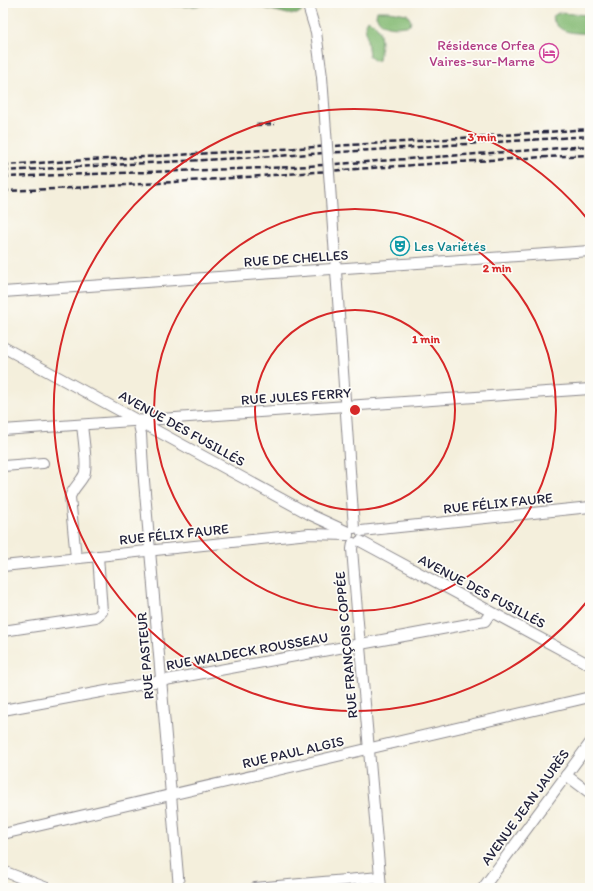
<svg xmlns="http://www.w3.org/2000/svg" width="593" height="891" font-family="Itim,sans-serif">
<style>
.forest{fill:#87bc77;stroke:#546f59}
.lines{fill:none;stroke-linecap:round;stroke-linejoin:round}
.minor-casing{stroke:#8b888c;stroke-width:12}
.minor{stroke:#fff;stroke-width:10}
.rail{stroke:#22223b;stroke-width:2.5;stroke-dasharray:6 3;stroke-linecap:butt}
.minor-bridge-casing{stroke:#8b888c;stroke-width:12;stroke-linecap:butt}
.minor-bridge{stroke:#fff;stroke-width:10}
.ring{fill:none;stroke:#d62828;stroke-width:2}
.labels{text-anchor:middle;stroke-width:3.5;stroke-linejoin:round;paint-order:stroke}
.hotel-label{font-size:14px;fill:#b23c85;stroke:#fdfcf7;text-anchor:end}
.culture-label{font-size:14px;fill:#0d838f;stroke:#fdfcf7;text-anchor:start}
.street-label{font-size:14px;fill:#22223b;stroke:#fdfcf7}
.centre{fill:#d62828;stroke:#fdfcf7;stroke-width:2}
.ring-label{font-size:12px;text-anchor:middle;font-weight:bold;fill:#d62828;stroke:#fdfcf7;stroke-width:3.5;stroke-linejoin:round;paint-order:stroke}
</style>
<rect width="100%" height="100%" fill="#fdfcf7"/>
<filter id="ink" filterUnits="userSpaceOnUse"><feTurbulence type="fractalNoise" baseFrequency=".025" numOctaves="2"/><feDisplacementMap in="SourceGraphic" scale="8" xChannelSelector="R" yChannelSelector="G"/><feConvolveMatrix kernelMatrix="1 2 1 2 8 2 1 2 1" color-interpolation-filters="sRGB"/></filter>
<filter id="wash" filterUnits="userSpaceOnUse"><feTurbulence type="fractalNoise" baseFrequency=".012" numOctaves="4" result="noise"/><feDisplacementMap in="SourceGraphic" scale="16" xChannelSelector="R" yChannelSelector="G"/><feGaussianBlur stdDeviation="0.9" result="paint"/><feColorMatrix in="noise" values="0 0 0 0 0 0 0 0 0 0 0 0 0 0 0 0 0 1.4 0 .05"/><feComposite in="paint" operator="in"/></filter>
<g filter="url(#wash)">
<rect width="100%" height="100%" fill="#f4efdc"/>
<g class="forest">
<path d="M160,3H228C207,3 180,11 160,3Z"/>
<path d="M242,3H301L303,5V10L297,14H288Z"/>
<path d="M377,11H389L407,14L411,21L410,25C404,27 388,28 383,24C380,22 378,19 376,16Z"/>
<path d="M558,13L590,15V34C573,32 559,35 552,17Z"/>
<path d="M367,20C385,26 381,46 379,60L375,61L369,56L365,24Z"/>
</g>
</g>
<g filter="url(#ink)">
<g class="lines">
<g class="minor-casing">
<g id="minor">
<path d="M307,3L316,32L322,77"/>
<path d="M332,214L354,528"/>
<path d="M3,292L590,251"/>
<path d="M3,347L311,515L348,532"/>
<path d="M138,421L141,434L143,469L179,888"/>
<path d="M3,430L590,389"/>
<path d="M3,466L43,463"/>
<path d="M361,531L590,507"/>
<path d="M360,541L590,665"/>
<path d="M353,543L352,549L359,635L381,888"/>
<path d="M76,558L70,497C73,488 80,483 84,475C88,467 83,436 82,425"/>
<path d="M3,566L309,534L348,535"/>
<path d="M3,631L96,617L102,612L98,556"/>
<path d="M3,710L485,621L491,612"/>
<path d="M566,775L590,793"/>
<path d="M3,834L590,697"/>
<path d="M3,871L47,888"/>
<path d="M255,888L380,877"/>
<path d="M483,888L590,743"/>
</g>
</g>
<use href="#minor" class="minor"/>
<g class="rail">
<path d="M256,125L275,124"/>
<path d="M3,165L403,142L590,129"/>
<path d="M3,171L294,155L590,136"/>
<path d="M3,177L294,167L590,146"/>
<path d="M3,191C199,184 394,163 590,155"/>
</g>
<g class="minor-bridge-casing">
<path id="minor-bridge" d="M322,77L332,214"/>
</g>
<use href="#minor-bridge" class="minor-bridge"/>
</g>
</g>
<g class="ring">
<circle cx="355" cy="410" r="100"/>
<circle cx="355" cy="410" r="201"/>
<path d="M589 599A301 301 0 1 1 589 221"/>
</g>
<defs>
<g id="hotel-ring" transform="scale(1)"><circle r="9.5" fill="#fdfcf7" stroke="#d1479c" stroke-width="1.5"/><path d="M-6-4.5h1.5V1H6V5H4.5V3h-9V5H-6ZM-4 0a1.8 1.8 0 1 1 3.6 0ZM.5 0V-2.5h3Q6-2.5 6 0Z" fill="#d1479c"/></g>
<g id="theatre-ring" transform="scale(1)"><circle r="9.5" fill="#fdfcf7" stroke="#0f9aa8" stroke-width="1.5"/><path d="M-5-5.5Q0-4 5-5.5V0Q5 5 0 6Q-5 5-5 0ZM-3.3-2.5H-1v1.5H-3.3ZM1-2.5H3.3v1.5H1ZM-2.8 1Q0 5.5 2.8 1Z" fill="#0f9aa8"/></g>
</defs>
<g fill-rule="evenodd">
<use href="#hotel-ring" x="549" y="53"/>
<use href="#theatre-ring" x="400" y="246"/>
</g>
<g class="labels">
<g class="hotel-label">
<text x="535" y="50">Résidence Orfea<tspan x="535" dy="16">Vaires-sur-Marne</tspan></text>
</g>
<g class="culture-label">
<text x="414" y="251">Les Variétés</text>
</g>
<g class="street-label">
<text transform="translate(296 258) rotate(-4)" y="5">RUE DE CHELLES</text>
<text transform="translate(296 396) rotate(-4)" y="5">RUE JULES FERRY</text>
<text transform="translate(182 428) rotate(29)" y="5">AVENUE DES FUSILLÉS</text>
<text transform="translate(498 503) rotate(-6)" y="5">RUE FÉLIX FAURE</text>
<text transform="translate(174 534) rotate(-6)" y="5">RUE FÉLIX FAURE</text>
<text transform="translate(482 591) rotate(28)" y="5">AVENUE DES FUSILLÉS</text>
<text transform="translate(346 645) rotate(-95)" y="5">RUE FRANÇOIS COPPÉE</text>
<text transform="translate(247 651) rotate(-10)" y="5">RUE WALDECK ROUSSEAU</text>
<text transform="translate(145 656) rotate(-95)" y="5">RUE PASTEUR</text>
<text transform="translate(293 752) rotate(-13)" y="5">RUE PAUL ALGIS</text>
<text transform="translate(525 807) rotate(-54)" y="5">AVENUE JEAN JAURÈS</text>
</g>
</g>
<circle cx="355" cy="410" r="6" class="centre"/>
<g class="ring-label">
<text x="482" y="141">3 min</text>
<text x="497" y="272">2 min</text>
<text x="426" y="343">1 min</text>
</g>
<rect width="593" height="891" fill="none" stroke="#fdfcf7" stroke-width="16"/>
</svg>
